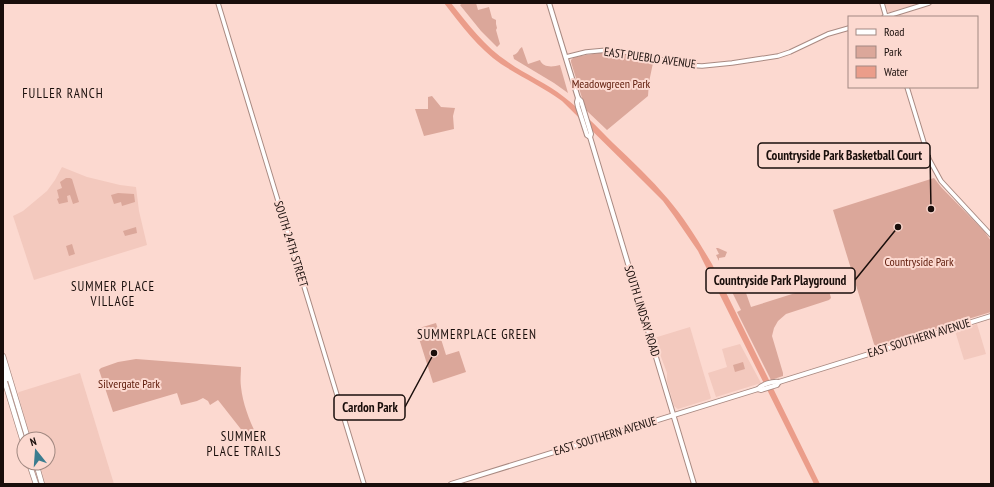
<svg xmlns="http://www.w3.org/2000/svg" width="994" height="487" font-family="'PT Sans Narrow',sans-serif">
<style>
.built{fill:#f3c9be}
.green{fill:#dba79a}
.water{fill:#eb9d8a}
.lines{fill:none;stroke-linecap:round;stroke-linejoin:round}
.tertiary-casing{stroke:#a98a82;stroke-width:5.5}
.secondary-casing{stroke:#a98a82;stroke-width:6}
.primary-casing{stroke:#a98a82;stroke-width:6}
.tertiary{stroke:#fff;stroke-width:3.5}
.secondary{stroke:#fff;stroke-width:4}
.primary{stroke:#fff;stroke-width:4.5}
.labels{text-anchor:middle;stroke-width:4;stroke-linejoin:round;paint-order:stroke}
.street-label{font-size:12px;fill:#190e0b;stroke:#fcd9d0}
.park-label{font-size:12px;fill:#5d1908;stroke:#fcd9d0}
.neighbourhood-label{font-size:13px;letter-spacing:1px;fill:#190e0b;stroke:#fcd9d0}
.leader{fill:none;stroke:#190e0b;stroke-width:1.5}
.callout-dot{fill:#190e0b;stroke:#fcd9d0;stroke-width:1.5}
.callout{fill:#fcd9d0;stroke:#190e0b;stroke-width:1.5}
.callout-label{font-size:13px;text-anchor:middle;font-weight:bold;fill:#190e0b}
</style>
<rect width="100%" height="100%" fill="#fcd9d0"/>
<g class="built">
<path d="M885,3H920L890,12L888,11Z"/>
<path d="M62,167L87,177L120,185L136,187L139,211L147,245L34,280L13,216L23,211L47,191L55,180Z"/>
<path d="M977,324L986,354L964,360L955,331Z"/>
<path d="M690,327L711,398L710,399L678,409L674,406L667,381V373L654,338Z"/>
<path d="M740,344L761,383L716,397L708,373L727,367L722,349Z"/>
<path d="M80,373L114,484H45L40,463H48V439H32L26,424L18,393L19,392Z"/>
</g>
<g class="green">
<path d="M463,3H476L478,10L489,7L492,18L496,20V24L497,28L496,30L500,44L497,47L481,31L460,5Z"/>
<path d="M522,47L528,64L540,60C543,68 553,67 560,65L568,93L554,83L514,59L513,55C519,54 518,49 522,47Z"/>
<path d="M599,53C617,52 634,56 651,60L653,63L649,82L648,96L607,130L587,111H586L571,62V60L574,57Z"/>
<path d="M432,96L441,107L455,108L453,116L454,129L424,136L415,109H428V97Z"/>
<path d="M66,178H70L72,179L79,202L73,204L70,195L67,196L68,202L59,204L57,199L59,198L57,190L62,188L60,182Z"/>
<path d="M934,178L941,187L984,231L991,241V312L877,347L875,346L874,344L833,210Z"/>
<path d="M118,193L134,194L135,202L122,206L121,202L114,204L111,195Z"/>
<path d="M136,227L137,233L125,236L123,231Z"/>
<path d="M72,244L75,254L69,256L66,246Z"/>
<path d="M716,248H718L727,252L725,257L719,258V261L716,255L719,254Z"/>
<path d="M740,276L744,290L746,293L751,307L827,283L831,298L829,300L786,314L778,321L774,328L772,336L783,373V376L771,380L737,312L741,310L726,280Z"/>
<path d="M436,323L446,355L459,351L466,372L433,383L416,329Z"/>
<path d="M136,359L241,367C241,374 240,380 241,387C243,405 250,422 258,438L251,442L218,400L210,405L208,401L203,398L197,401L181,405L177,393L113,412L99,370L101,368L118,362Z"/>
<path d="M743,362L745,369L735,372L733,365Z"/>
</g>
<path class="water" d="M444,3H451C468,24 485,47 508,62C526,75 547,83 564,97C582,111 597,127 613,143C632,161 651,179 668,199C685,219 699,242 712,264L820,484H814L698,251L674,216L663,201L643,181L562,101C543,87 521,77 501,64C478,48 461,25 444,3Z"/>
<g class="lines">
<g class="tertiary-casing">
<g id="tertiary">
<path d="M218,3L364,484"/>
<path d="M882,3L886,17"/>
<path d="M884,17L929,3"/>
<path d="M566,57L586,52L608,50L626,52L685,65L702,66L732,63L778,56L790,52L828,34L849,28"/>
<path d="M907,87L929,159L941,181L991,235"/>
</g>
</g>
<g class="secondary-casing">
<g id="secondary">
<path d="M549,3L578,98L581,101L591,134L590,137"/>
<path d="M578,98L577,102L578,107L587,135L590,137L694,484"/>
<path d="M758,389C762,384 773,381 779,382L991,316"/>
<path d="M451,484L758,389L761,390L777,385L779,382"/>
</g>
</g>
<g class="primary-casing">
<g id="primary">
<path d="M3,356L28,439"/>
<path d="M3,369L7,379"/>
<path d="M3,376L24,445"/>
<path d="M29,463L36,484"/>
<path d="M36,463L42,484"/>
</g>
</g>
<use href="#tertiary" class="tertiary"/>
<use href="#secondary" class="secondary"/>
<use href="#primary" class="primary"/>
</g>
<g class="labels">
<g class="street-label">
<text transform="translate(650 58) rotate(8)" y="4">EAST PUEBLO AVENUE</text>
<text transform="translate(291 244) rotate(73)" y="4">SOUTH 24TH STREET</text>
<text transform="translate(642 311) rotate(73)" y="4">SOUTH LINDSAY ROAD</text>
<text transform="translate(919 338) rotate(-17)" y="4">EAST SOUTHERN AVENUE</text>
<text transform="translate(605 436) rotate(-17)" y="4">EAST SOUTHERN AVENUE</text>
</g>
<g class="park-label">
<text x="611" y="88">Meadowgreen Park</text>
<text x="919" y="266">Countryside Park</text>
<text x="129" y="388">Silvergate Park</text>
</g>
<g class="neighbourhood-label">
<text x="63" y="98">FULLER RANCH</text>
<text x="113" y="291">SUMMER PLACE<tspan x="113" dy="15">VILLAGE</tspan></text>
<text x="477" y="339">SUMMERPLACE GREEN</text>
<text x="244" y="441">SUMMER<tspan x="244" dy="15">PLACE TRAILS</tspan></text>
</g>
</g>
<path class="leader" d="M931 209L930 155M898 227L855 280M434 353L405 407"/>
<g class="callout-dot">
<circle cx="931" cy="209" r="4"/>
<circle cx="898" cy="227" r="4"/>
<circle cx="434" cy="353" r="4"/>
</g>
<g class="callout">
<rect x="758" y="143" width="172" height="25" rx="4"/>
<rect x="706" y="268" width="149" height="25" rx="4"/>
<rect x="334" y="395" width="71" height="25" rx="4"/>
</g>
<g class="callout-label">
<text x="844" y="160">Countryside Park Basketball Court</text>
<text x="780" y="285">Countryside Park Playground</text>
<text x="370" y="412">Cardon Park</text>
</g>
<rect width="994" height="487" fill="none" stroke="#190e0b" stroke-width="8"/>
<rect x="848" y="16" width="130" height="72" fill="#fcd9d0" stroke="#a18881"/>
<rect x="856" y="29" width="20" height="6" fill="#ffffff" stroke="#a18881"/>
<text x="884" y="36" font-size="12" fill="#190e0b">Road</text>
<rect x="856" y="46" width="20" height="12" fill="#dba79a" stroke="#a18881"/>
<text x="884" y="56" font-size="12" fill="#190e0b">Park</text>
<rect x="856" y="66" width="20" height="12" fill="#eb9d8a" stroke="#a18881"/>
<text x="884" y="76" font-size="12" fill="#190e0b">Water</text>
<g transform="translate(36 451) rotate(343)"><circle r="19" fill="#fcd9d0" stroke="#a18881"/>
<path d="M0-3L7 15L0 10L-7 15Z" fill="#3b7c8f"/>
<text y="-6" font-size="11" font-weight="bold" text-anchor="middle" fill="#190e0b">N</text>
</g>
</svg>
